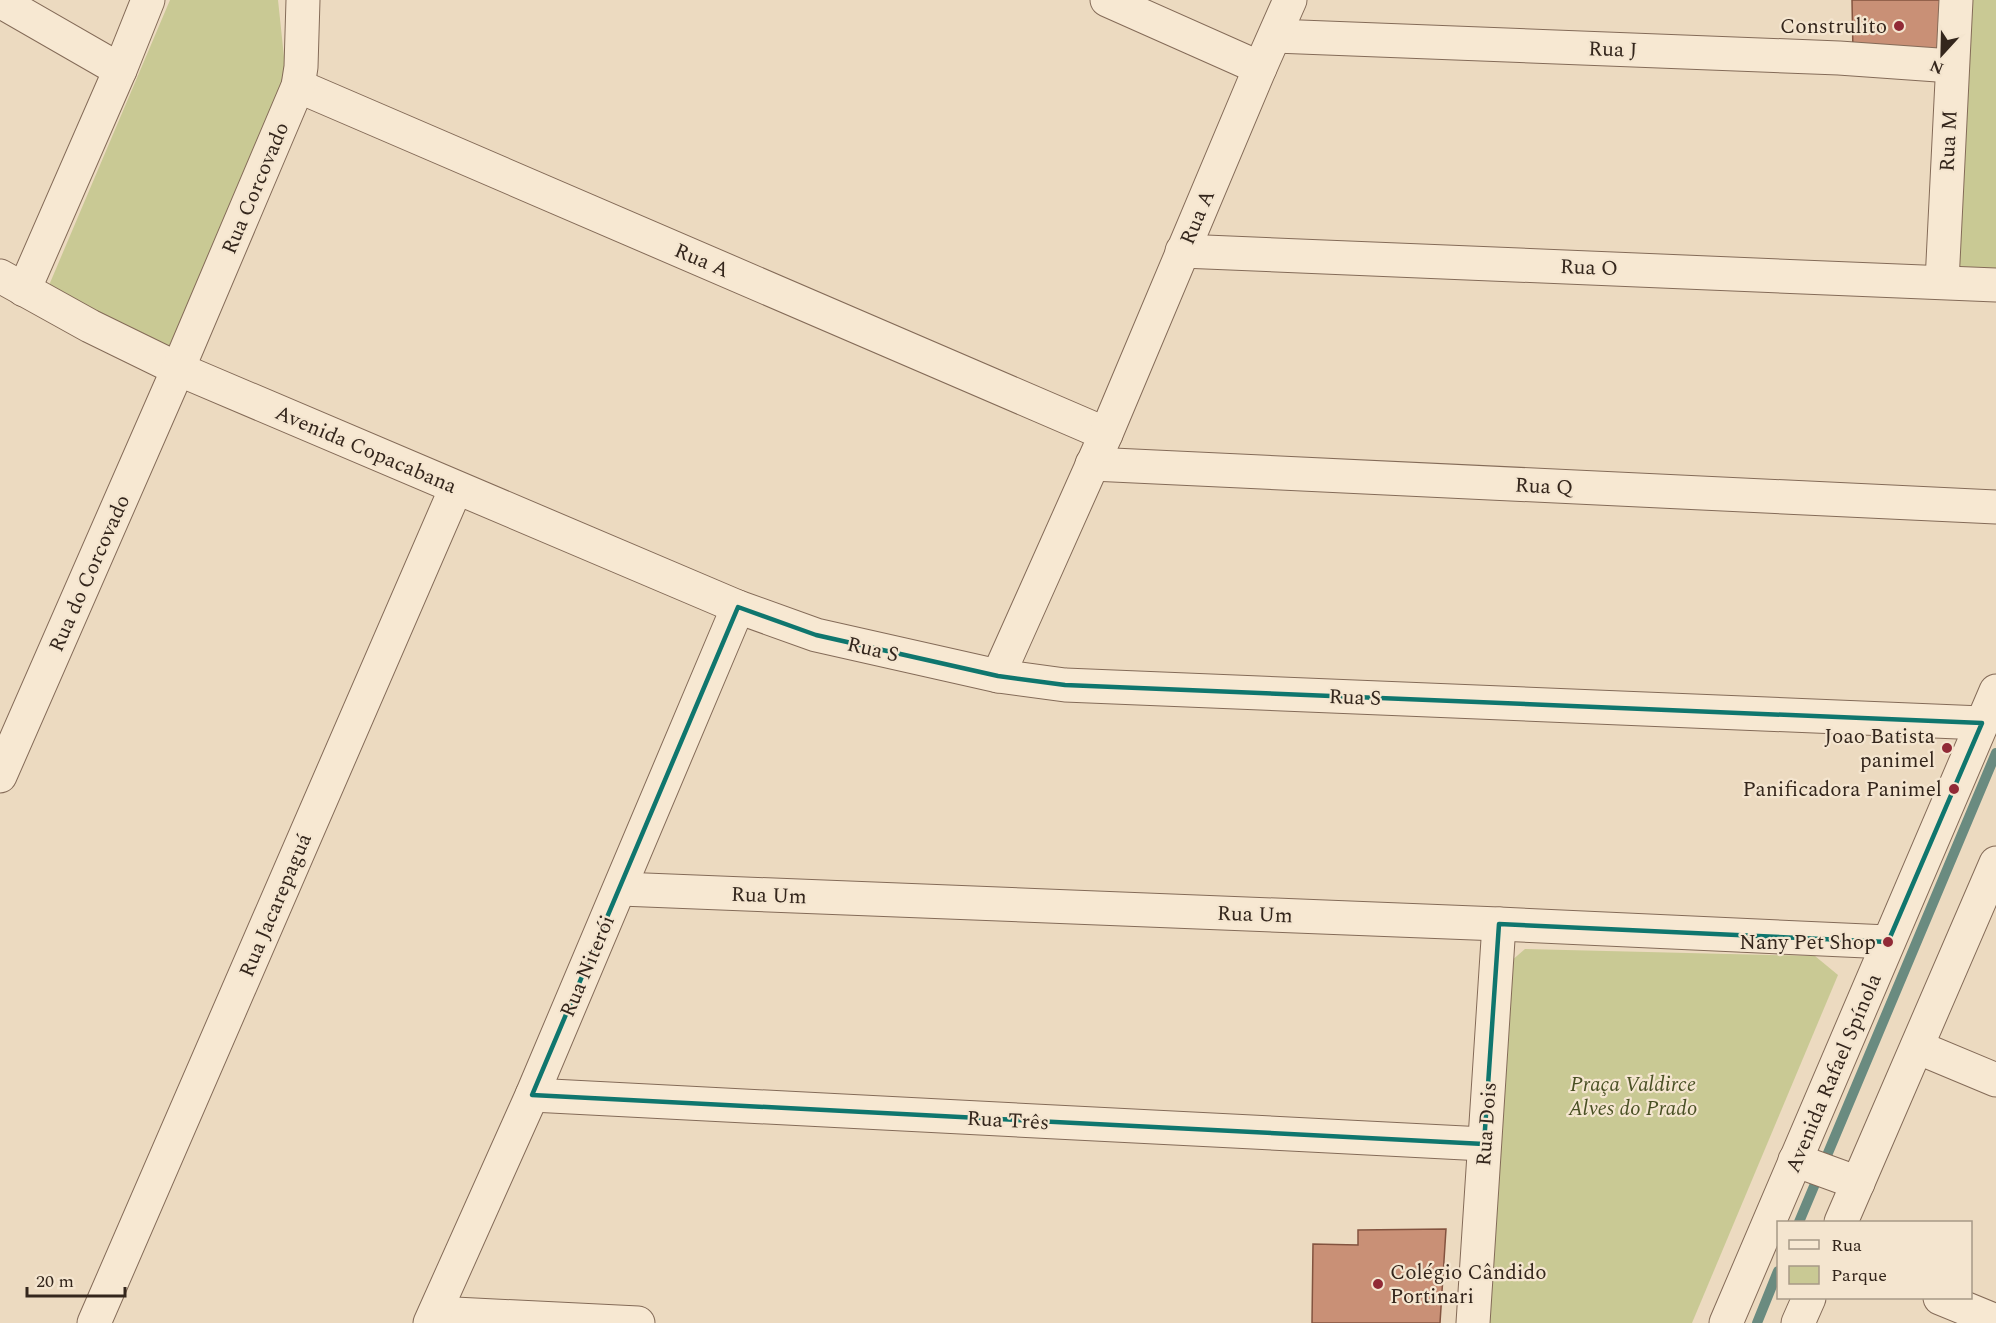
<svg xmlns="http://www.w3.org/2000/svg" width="1996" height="1323" font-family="Spectral,serif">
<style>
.green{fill:#c9c994}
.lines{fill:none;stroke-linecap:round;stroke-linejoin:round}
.stream{stroke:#6a8b80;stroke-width:10}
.building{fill:#c99076;stroke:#83533f;stroke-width:1.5}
.minor-casing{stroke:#846b58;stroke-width:35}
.minor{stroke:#f7e8d2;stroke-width:33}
.marked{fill:none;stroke:#0f766e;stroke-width:4.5;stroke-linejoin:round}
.poi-dot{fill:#912a36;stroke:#f4e5cf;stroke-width:2}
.labels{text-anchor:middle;stroke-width:4.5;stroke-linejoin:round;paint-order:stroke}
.poi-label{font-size:21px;fill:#34261c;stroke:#f4e5cf;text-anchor:end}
.street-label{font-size:21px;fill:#34261c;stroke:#f4e5cf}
.park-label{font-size:21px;font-style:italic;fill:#495024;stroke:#f4e5cf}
</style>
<rect width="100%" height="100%" fill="#ecdac0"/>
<g class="green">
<path d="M170,0H278L284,57L295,89L165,354L47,290Z"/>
<path d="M1959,0H1996V282L1956,269Z"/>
<path d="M1525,949L1815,956L1838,975L1692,1323H1482L1496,974Z"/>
</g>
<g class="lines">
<g class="stream">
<path d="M1799,1222L1996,753"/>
<path d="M1757,1323L1778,1271"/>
</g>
</g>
<g class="building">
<path d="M1852,0H1947L1944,64L1853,53Z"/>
<path d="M1446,1229L1440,1323H1312L1313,1244L1358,1245V1230Z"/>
</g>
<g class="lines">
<g class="minor-casing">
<g id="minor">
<path d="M1107,0L1260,68"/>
<path d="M0,1L120,70"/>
<path d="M1275,36L1839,58L1952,66"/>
<path d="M298,86L1106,434"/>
<path d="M1182,251L1996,285"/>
<path d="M0,276L90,326L178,369L738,607L816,635L998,676L1065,685L1982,723"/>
<path d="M1942,282L1956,0"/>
<path d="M24,290L120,70L148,0"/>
<path d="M1092,464L1996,507"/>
<path d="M998,676L1106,434L1260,68L1290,0"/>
<path d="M0,776L178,369L298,86L301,67L303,0"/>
<path d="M621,889L1499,924L1888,942"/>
<path d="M1917,1047L1996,1080"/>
<path d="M532,1095L1484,1144"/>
<path d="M1795,1160L1858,1183"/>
<path d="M1841,1222L1996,863"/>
<path d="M1940,1298L1996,1321"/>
<path d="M435,1313L638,1323"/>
<path d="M94,1323L456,488"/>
<path d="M430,1323L532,1095L738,607"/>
<path d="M1473,1323L1499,924"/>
<path d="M1726,1323L1996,691"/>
<path d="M1798,1323L1809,1298"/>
</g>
</g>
<use href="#minor" class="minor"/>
</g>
<path class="marked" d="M738,607L816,635L998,676L1065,685L1982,723L1888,942L1499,924L1484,1144L532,1095Z"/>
<g class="poi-dot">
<circle cx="1899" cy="26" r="6"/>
<circle cx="1947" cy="748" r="6"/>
<circle cx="1954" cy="789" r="6"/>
<circle cx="1888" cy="942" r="6"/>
<circle cx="1378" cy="1284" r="6"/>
</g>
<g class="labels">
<g class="poi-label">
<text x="1887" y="33">Construlito</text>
<text x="1935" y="743">Joao Batista<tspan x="1935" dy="24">panimel</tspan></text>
<text x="1942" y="796">Panificadora Panimel</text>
<text x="1876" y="949">Nany Pet Shop</text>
<text x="1390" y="1279" text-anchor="start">Colégio Cândido<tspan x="1390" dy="24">Portinari</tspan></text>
</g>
<g class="street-label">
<text transform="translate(1613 49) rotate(2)" y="7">Rua J</text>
<text transform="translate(1948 141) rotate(-87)" y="7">Rua M</text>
<text transform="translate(255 188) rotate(-67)" y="7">Rua Corcovado</text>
<text transform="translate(1197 217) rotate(-67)" y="7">Rua A</text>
<text transform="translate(702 260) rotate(23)" y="7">Rua A</text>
<text transform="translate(1589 267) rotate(2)" y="7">Rua O</text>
<text transform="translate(366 449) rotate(23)" y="7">Avenida Copacabana</text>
<text transform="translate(1544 486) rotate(3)" y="7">Rua Q</text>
<text transform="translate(89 573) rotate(-66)" y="7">Rua do Corcovado</text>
<text transform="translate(873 649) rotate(13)" y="7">Rua S</text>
<text transform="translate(1355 697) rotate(2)" y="7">Rua S</text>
<text transform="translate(769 895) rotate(2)" y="7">Rua Um</text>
<text transform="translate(275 905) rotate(-67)" y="7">Rua Jacarepaguá</text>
<text transform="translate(1255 914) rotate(2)" y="7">Rua Um</text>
<text transform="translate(587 966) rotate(-67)" y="7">Rua Niterói</text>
<text transform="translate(1833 1073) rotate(-67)" y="7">Avenida Rafael Spínola</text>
<text transform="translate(1008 1120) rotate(3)" y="7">Rua Três</text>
<text transform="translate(1486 1124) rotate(-86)" y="7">Rua Dois</text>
</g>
<g class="park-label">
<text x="1633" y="1091">Praça Valdirce<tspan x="1633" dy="24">Alves do Prado</tspan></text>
</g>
</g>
<rect x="1777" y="1221" width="195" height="78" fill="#f4e5cf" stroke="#a79987" stroke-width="1.5"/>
<rect x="1789" y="1240" width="30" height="9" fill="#f7e8d2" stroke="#a79987" stroke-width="1.5"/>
<text x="1831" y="1251" font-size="18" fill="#34261c">Rua</text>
<rect x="1789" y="1266" width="30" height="18" fill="#c9c994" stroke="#a79987" stroke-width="1.5"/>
<text x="1831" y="1281" font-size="18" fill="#34261c">Parque</text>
<g transform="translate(1942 54) rotate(202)" stroke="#f4e5cf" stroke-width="4.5" paint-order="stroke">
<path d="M0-4.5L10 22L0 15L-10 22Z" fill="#34261c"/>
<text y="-9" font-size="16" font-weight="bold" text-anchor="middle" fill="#34261c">N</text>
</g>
<path d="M27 1287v9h98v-9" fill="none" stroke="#34261c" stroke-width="3"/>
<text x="36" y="1287" font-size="18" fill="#34261c" stroke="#f4e5cf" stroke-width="4.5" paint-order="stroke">20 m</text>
</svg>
